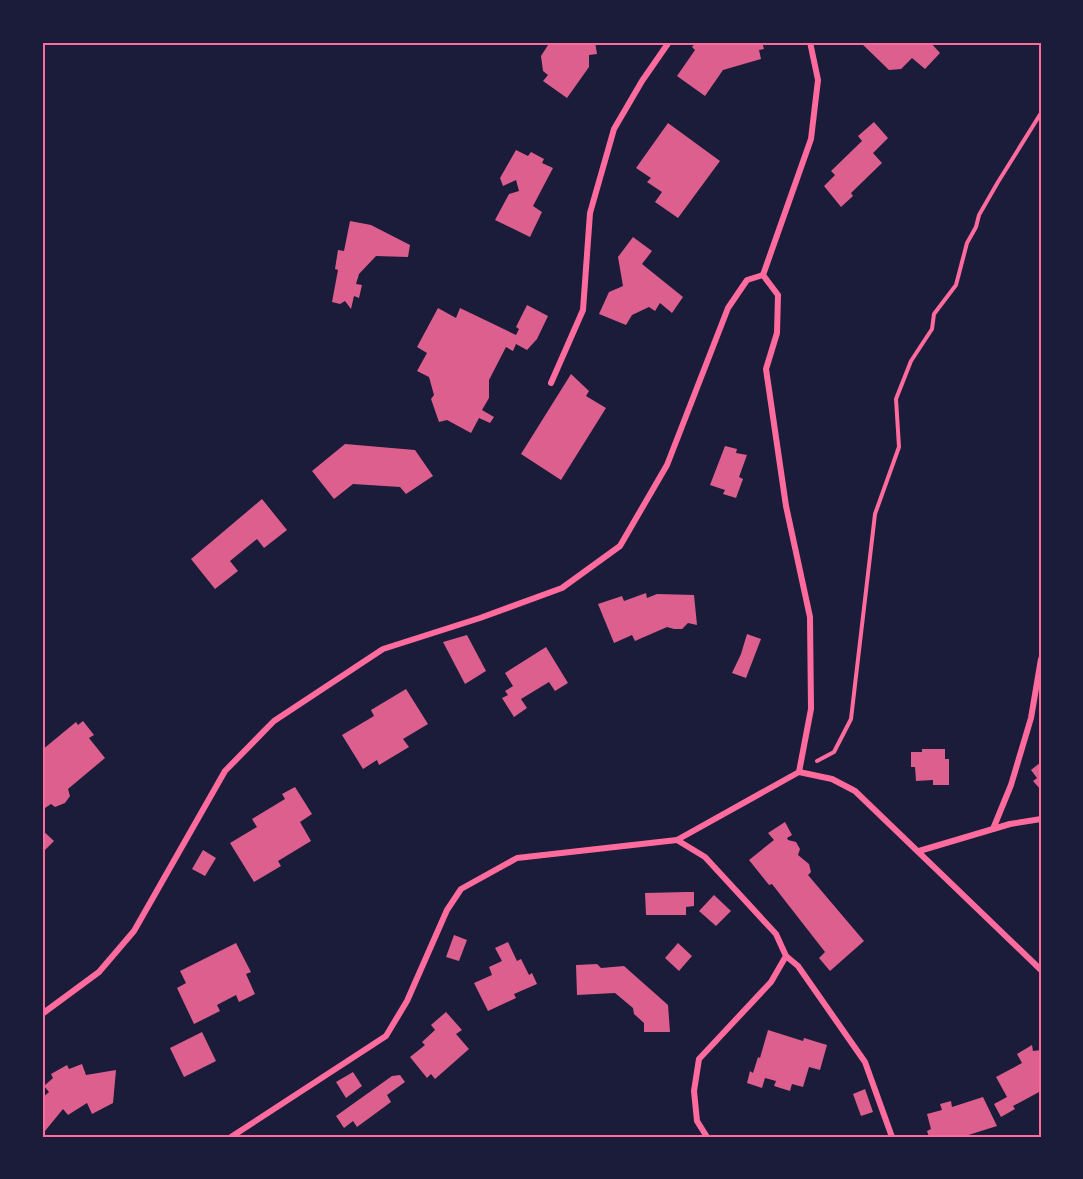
<svg xmlns="http://www.w3.org/2000/svg" width="1083" height="1179" font-family="'Space Grotesk',sans-serif">
<style>
.building{fill:#dd5f8e}
.lines{fill:none;stroke-linecap:round;stroke-linejoin:round}
.path{stroke:#ff6b9d;stroke-width:4}
.minor{stroke:#ff6b9d;stroke-width:6}
.neatline{fill:none;stroke:#ff6b9d;stroke-width:2}
</style>
<rect width="100%" height="100%" fill="#1b1b3a"/>
<g class="building">
<path d="M550,42H595L597,54L589,55V67L567,98L543,81L548,75L543,71L541,56Z"/>
<path d="M696,42H762L764,49L759,50L761,59L723,70L705,96L677,76L695,50L692,47Z"/>
<path d="M860,42H930L940,53L925,69L912,58L901,69L889,70Z"/>
<path d="M874,122L888,138L873,153L882,163L851,193L853,196L841,207L824,186L835,175L831,171L862,141L858,136Z"/>
<path d="M668,123L720,161L678,218L655,202L662,192L647,182L651,178L636,168Z"/>
<path d="M516,150L528,156L531,152L544,159L542,163L553,168L533,206L542,212L530,237L495,220L509,194L519,191L516,180L503,186L500,178Z"/>
<path d="M350,221L371,225L410,245L408,257L376,256L359,274L356,284L362,285L359,298L354,296L351,309L345,301L340,304L332,302L338,270L335,269L338,250L344,251Z"/>
<path d="M633,237L652,251L642,264L683,297L672,313L660,303L655,311L649,307L632,315L626,325L599,314L609,292L623,286L618,257Z"/>
<path d="M527,305L548,316L537,339L527,350L516,344L513,351L506,347L489,380V398L482,410L494,417L490,423L479,418L471,433L447,420L439,422L431,399L434,395L429,377L417,371L427,353L417,347L438,308L456,318L460,308L516,335L519,329L516,327Z"/>
<path d="M571,374L589,391L586,396L606,408L561,480L521,454Z"/>
<path d="M345,444L415,450L433,476L406,494L400,487L353,484L334,499L312,471Z"/>
<path d="M725,446L737,449L736,453L747,455L739,477L743,479L736,498L723,494L725,490L710,485Z"/>
<path d="M262,499L287,530L264,548L257,539L230,561L238,571L215,589L191,559Z"/>
<path d="M646,593L647,598L657,594L694,595L697,625L688,623L682,629H674L667,627L635,641L632,635L614,643L598,604L622,596L624,601Z"/>
<path d="M747,634L761,639L746,678L732,673L741,654Z"/>
<path d="M467,635L486,671L465,684L443,642Z"/>
<path d="M546,647L568,683L555,691L549,682L521,699L527,708L514,717L502,698L508,695L505,691L513,686L505,673Z"/>
<path d="M406,689L428,724L403,739L409,747L379,765L377,760L363,769L342,735L374,716L371,710Z"/>
<path d="M83,721L94,735L89,738L105,758L68,789L70,796L65,803L55,807L51,804L42,810V750L76,722L78,725Z"/>
<path d="M922,749H945V759H949V785H933V780L916,781L915,767H911V752H922Z"/>
<path d="M1041,762V790L1033,781L1037,778L1031,770Z"/>
<path d="M295,787L312,814L300,822L311,841L278,861L281,866L254,882L230,843L257,827L252,819L285,799L282,794Z"/>
<path d="M785,822L792,835L787,838L788,840L796,842L800,849L798,855L809,864L811,872L808,875L864,941L830,971L819,958L825,952L772,884L769,885L749,860L774,840L768,833Z"/>
<path d="M42,830L54,841L44,851L42,849Z"/>
<path d="M203,850L216,858L205,876L192,869Z"/>
<path d="M686,892H694V906L686,907V915H646L645,893Z"/>
<path d="M714,895L731,911L716,926L699,911Z"/>
<path d="M454,935L467,940L459,961L446,957Z"/>
<path d="M508,942L517,961L521,959L529,975L532,973L537,984L514,994L516,998L488,1011L474,983L492,975L489,967L502,961L495,948Z"/>
<path d="M236,943L251,972L246,974L255,994L239,1002L236,995L217,1005L220,1011L194,1024L177,988L186,983L180,971Z"/>
<path d="M678,943L692,956L679,971L665,958Z"/>
<path d="M597,964L601,968L624,966L668,1005L670,1032H644V1023L634,1014L633,1008L615,993L577,995L576,965Z"/>
<path d="M446,1012L462,1030L456,1034L469,1049L435,1079L431,1074L427,1078L410,1057L425,1045L422,1042L435,1030L431,1025Z"/>
<path d="M768,1030L803,1041L804,1038L827,1045L820,1070L809,1067L803,1087L792,1084L790,1091L774,1086L776,1081L765,1078L762,1088L747,1083L750,1071L753,1073L758,1057L760,1058Z"/>
<path d="M202,1032L216,1061L184,1077L170,1048Z"/>
<path d="M1032,1045L1033,1051L1041,1050V1091L1013,1106L1015,1109L1001,1117L994,1104L1007,1097L996,1077L1022,1063L1017,1054Z"/>
<path d="M82,1064L86,1075L116,1070L113,1103L92,1114L87,1103L68,1115L63,1109L45,1131L42,1129V1098L49,1092L44,1086L53,1078L51,1074L67,1065L69,1069Z"/>
<path d="M353,1072L362,1086L346,1098L336,1082Z"/>
<path d="M400,1075L405,1082L387,1095L391,1102L357,1127L353,1121L344,1128L336,1116L392,1076Z"/>
<path d="M865,1089L873,1112L861,1116L853,1094Z"/>
<path d="M983,1097L997,1126L962,1137H929L927,1131L931,1129L927,1114L942,1110L940,1104L951,1101L952,1107Z"/>
</g>
<g class="lines">
<path class="path" d="M817,761L834,752L851,719L875,514L899,447L896,399L911,361L932,329L934,314L956,285L967,243L976,227L979,215L998,182L1041,113"/>
<g class="minor">
<path d="M763,275L811,139L818,80L810,42"/>
<path d="M551,383L583,310L590,213L614,129L642,81L669,42"/>
<path d="M993,829L1011,785L1031,718L1041,659"/>
<path d="M677,840L705,857L776,934L786,956L771,982L699,1059L694,1091L697,1121L707,1137"/>
<path d="M919,851L1010,824L1041,819"/>
<path d="M786,956L798,966L865,1062L892,1137"/>
<path d="M42,1014L99,972L134,931L225,771L274,721L383,649L480,618L562,588L620,546L667,465L728,308L747,280L763,275L778,295L777,333L766,369L786,506L810,617L811,709L799,772"/>
<path d="M231,1137L386,1036L407,1001L447,910L461,889L517,858L677,840L799,772L832,779L855,791L1041,970"/>
</g>
</g>
<rect width="1083" height="1179" fill="none" stroke="#1b1b3a" stroke-width="87"/>
<rect x="44" y="44" width="996" height="1092" class="neatline"/>
</svg>
